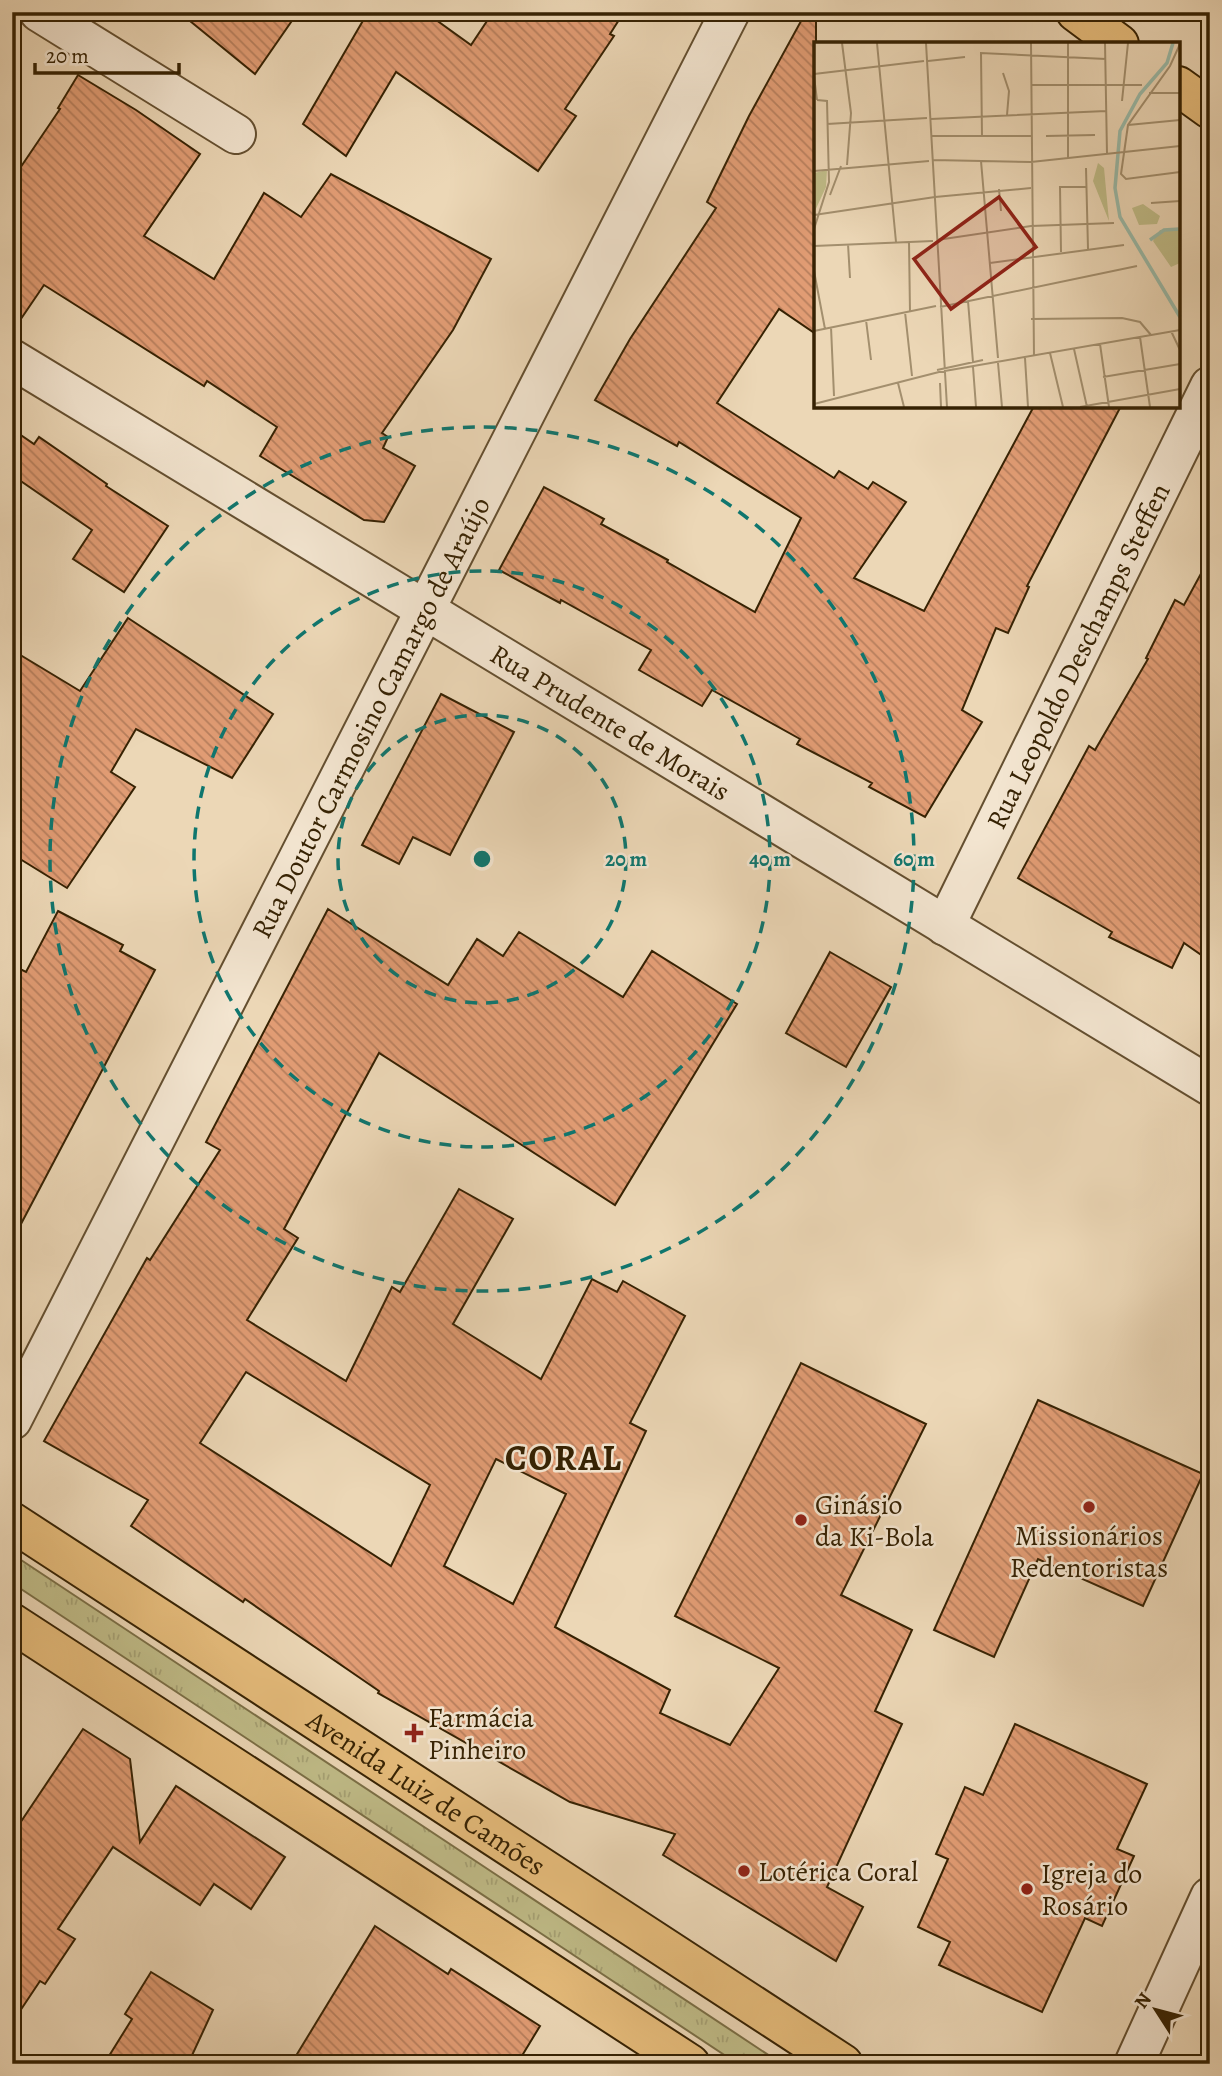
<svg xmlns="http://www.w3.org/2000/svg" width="1222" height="2076" font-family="Alegreya,serif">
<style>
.grass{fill:url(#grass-tufts);stroke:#7b6f46;stroke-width:2}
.building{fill:url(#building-back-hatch);stroke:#362203;stroke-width:2;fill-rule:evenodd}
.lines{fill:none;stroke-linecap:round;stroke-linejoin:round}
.minor-casing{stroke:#644f30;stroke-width:42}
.major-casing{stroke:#362203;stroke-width:42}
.minor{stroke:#f3e5d0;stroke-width:38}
.major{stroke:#e6bc7b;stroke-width:38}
.ring{fill:none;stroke:#0f766e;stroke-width:3.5;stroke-dasharray:12 9}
.poi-dot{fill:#8f2418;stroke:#f3e5d0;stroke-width:2.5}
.labels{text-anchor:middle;stroke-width:5;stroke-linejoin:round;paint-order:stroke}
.street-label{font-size:28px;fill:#362203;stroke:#f3e5d0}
.poi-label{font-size:28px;fill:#362203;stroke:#f3e5d0;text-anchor:start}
.district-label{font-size:35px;font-weight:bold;letter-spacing:2px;fill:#362203;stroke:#f3e5d0}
.inset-river{fill:none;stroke:#9abaa8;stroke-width:3.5}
.inset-road{fill:none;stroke:#a38f6e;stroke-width:2}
.view{fill:#8f2418;fill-opacity:0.15;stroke:#8f2418;stroke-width:3.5}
.inset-edge{fill:none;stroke:#362203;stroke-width:3.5}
.centre{fill:#0f766e;stroke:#f3e5d0;stroke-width:3.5}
.ring-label{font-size:21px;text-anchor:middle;font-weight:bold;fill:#0f766e;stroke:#f3e5d0;stroke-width:5;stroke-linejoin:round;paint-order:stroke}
</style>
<defs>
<pattern id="grass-tufts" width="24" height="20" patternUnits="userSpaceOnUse" patternTransform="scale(1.75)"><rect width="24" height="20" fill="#c0bc88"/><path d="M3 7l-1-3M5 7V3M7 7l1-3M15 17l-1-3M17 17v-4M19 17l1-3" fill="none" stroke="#a6a174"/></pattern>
<pattern id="building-back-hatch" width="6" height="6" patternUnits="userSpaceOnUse" patternTransform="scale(1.75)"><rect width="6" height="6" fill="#e19c74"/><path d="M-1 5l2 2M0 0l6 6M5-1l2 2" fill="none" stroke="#b77f5d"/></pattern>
</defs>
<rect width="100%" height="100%" fill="#ecd7b6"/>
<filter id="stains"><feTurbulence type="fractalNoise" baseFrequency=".00286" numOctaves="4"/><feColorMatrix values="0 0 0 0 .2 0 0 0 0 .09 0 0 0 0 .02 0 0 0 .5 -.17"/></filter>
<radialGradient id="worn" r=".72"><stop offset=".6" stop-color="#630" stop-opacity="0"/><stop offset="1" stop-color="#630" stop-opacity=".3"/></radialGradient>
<path class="grass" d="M12,1554L782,2064H738L12,1583Z"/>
<g class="building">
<path d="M179,12H298L255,74Z"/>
<path d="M368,12H425L471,45L493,12H624L610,34L614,36L565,109L576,116L538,171L396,72L346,156L303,124Z"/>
<path d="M806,12H816V334L779,309L717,403L834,478L839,471L868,489L873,482L906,502L854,578L924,611L1034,406H1121L1027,586L1029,587L1008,633L996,628L962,710L982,722L925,817L869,787L872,783L797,744L800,739L712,690L702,706L639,670L651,650L561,600L560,603L499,570L544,487L604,519L601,524L668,560L667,562L755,612L801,518L679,442L677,446L595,400L630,339L716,208L707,202L749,116Z"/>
<path d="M78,75L136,110L200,154L144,236L214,279L264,193L301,217L331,174L491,259L453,330L382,433L388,437L383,448L415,466L384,522L364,520L260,456L277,427L207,381L204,386L44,285L12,332V180L60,109L58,108Z"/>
<path d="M12,429L34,444L39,437L107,484L106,486L168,526L124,592L73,559L92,530L12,475Z"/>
<path d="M1210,557V961L1184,943L1172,968L1109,937L1112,932L1018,878L1089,746L1095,750L1148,659L1146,658L1175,600L1184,605Z"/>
<path d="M128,618L273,714L232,778L136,729L111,772L135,787L67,888L12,854V650L80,691Z"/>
<path d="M441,694L514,732L450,855L413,837L399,864L362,845Z"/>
<path d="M328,909L448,985L477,939L503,956L519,932L623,997L652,951L737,1004L615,1205L379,1053L284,1229L298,1238L247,1320L346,1381L392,1287L400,1292L459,1189L513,1219L453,1324L541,1379L592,1279L617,1292L623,1281L685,1316L630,1423L646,1431L555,1627L670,1690L660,1713L730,1745L779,1668L675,1616L801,1363L926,1424L841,1595L912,1630L875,1711L902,1724L827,1887L863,1907L836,1961L663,1855L675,1834L570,1802L378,1693L379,1691L245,1599L243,1602L131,1526L148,1500L44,1441L147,1258L150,1260L220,1150L206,1142ZM246,1372L430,1485L391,1566L200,1443ZM496,1459L566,1494L513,1604L444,1566Z"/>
<path d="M58,911L123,945L120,951L155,970L12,1241V965L26,972Z"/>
<path d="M830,952L891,987L846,1067L786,1033Z"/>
<path d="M1038,1400L1203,1474L1143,1606L1038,1559L994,1657L934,1630Z"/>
<path d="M1015,1724L1147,1784L1117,1849L1134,1856L1102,1926L1085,1918L1042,2012L939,1965L950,1942L918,1927L948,1859L936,1854L965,1787L983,1795Z"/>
<path d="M83,1729L130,1759L140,1842L176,1786L285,1857L251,1909L214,1884L200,1905L113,1847L58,1929L75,1939L45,1984L40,1981L12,2023V1835Z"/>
<path d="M375,1926L448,1974L451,1969L540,2026L517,2064H291Z"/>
<path d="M151,1972L213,2010L188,2064H104L132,2019L125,2014Z"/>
</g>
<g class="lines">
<g class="minor-casing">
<g id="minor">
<path d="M39,12L236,134"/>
<path id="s1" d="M12,359L1210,1086"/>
<path id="s2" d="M945,926L1210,386"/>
<path id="s3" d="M12,1420L730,12"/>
<path d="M1134,2064L1210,1897"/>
</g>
</g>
<g class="major-casing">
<g id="major">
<path d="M1076,12L1119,44"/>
<path d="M1178,86L1210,109"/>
<path id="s4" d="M12,1522L843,2064"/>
<path d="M12,1623L690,2064"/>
</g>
</g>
<use href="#minor" class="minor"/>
<use href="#major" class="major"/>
</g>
<g class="ring">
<circle cx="482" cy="859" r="144"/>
<circle cx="482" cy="859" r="288"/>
<circle cx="482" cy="859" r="432"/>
</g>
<g class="poi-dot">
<circle cx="1089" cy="1507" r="7"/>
<circle cx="801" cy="1520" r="7"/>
<path d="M410.5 1722.5h7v7h7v7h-7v7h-7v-7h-7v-7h7z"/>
<circle cx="744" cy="1871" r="7"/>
<circle cx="1027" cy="1889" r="7"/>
</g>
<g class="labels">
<g class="street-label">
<text dy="10" stroke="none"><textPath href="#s2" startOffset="301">Rua Leopoldo Deschamps Steffen</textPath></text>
<text dy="10" stroke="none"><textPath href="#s3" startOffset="789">Rua Doutor Carmosino Camargo de Araújo</textPath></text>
<text dy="10" stroke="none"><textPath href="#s1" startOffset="700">Rua Prudente de Morais</textPath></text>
<text dy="10" stroke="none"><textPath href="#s4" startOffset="495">Avenida Luiz de Camões</textPath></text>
</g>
<g class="poi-label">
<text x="815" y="1514">Ginásio<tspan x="815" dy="32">da Ki-Bola</tspan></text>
<text x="1089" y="1545" text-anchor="middle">Missionários<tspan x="1089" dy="32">Redentoristas</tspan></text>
<text x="428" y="1727">Farmácia<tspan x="428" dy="32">Pinheiro</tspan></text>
<text x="758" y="1881">Lotérica Coral</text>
<text x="1041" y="1883">Igreja do<tspan x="1041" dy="32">Rosário</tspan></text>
</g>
<g class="district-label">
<text x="564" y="1470">CORAL</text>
</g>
</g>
<g transform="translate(814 42)">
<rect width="366" height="366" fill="#ecd7b6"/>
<path d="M284,121L290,126L295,179L279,139ZM329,162L346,174L343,182L325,183L318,166ZM366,187V221L357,225L339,199L346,188Z" fill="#c0bc88"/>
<path d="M13,128L12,145L0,171V131Z" fill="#c0bc88"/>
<path class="inset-river" d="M359,1L353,21L326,52L306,89L301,146L306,175L366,275M336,198L350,188L366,187"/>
<path class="inset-road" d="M28,1L37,71L33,123M63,1L82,200M112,1L133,365M217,1L220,314M291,1L293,112M366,2L356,24L314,83L307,132L312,137L366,130M114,19L151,15M189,31L195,49L193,73M0,32L110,19M0,34L3,58M217,43H328M335,51H366M308,59L314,1M117,77L292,69M13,82L113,76M314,83L366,78M118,94H217M232,94L281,93M168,95L167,11L292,17M254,116V1M119,118L217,120L366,104M167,119L184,316M272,126L274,207M0,129L115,119M185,147L187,169M16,153L27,124M121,155L217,146M337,161L366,159M0,173L121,155M0,187L15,140L13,59L3,58M123,198L217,184L300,181M95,200L96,270M34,202L36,236M0,204L119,199M247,210L246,145H273M176,221L310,203M0,229L11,287M154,259L159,320M126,265L323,224M91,270L98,334M217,277L308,276L326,280L337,293M52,278L57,318M17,285L20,354M0,289L122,264M357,289L366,308M326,295L336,365M286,302L295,365M260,307L273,365M236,311L249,365M211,316L214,365M184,321L188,365M159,325L162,365M123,328L169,318M289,335L366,322M84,341L90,365M126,341L127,365M0,362L125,330L366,288M266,365L366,347"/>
<path class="view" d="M185,155L222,205L137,267L100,217Z"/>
<rect width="366" height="366" class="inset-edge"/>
</g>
<circle cx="482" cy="859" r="10" class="centre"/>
<g class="ring-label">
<text x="626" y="866">20 m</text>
<text x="770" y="866">40 m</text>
<text x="914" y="866">60 m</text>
</g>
<rect width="1222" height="2076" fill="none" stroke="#ecd7b6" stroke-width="42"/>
<rect x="14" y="14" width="1194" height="2048" fill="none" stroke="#362203" stroke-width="3.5"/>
<rect x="21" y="21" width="1180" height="2034" fill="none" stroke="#362203" stroke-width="2"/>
<g transform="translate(1156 2010) rotate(306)" stroke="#f3e5d0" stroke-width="5" paint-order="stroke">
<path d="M0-5L12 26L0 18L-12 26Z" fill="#362203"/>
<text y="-10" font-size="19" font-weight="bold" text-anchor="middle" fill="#362203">N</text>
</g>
<path d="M35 63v10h144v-10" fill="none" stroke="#362203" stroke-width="3.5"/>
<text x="46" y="63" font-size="21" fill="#362203" stroke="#f3e5d0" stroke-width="5" paint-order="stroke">20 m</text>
<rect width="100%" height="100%" filter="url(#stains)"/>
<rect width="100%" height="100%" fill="url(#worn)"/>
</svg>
